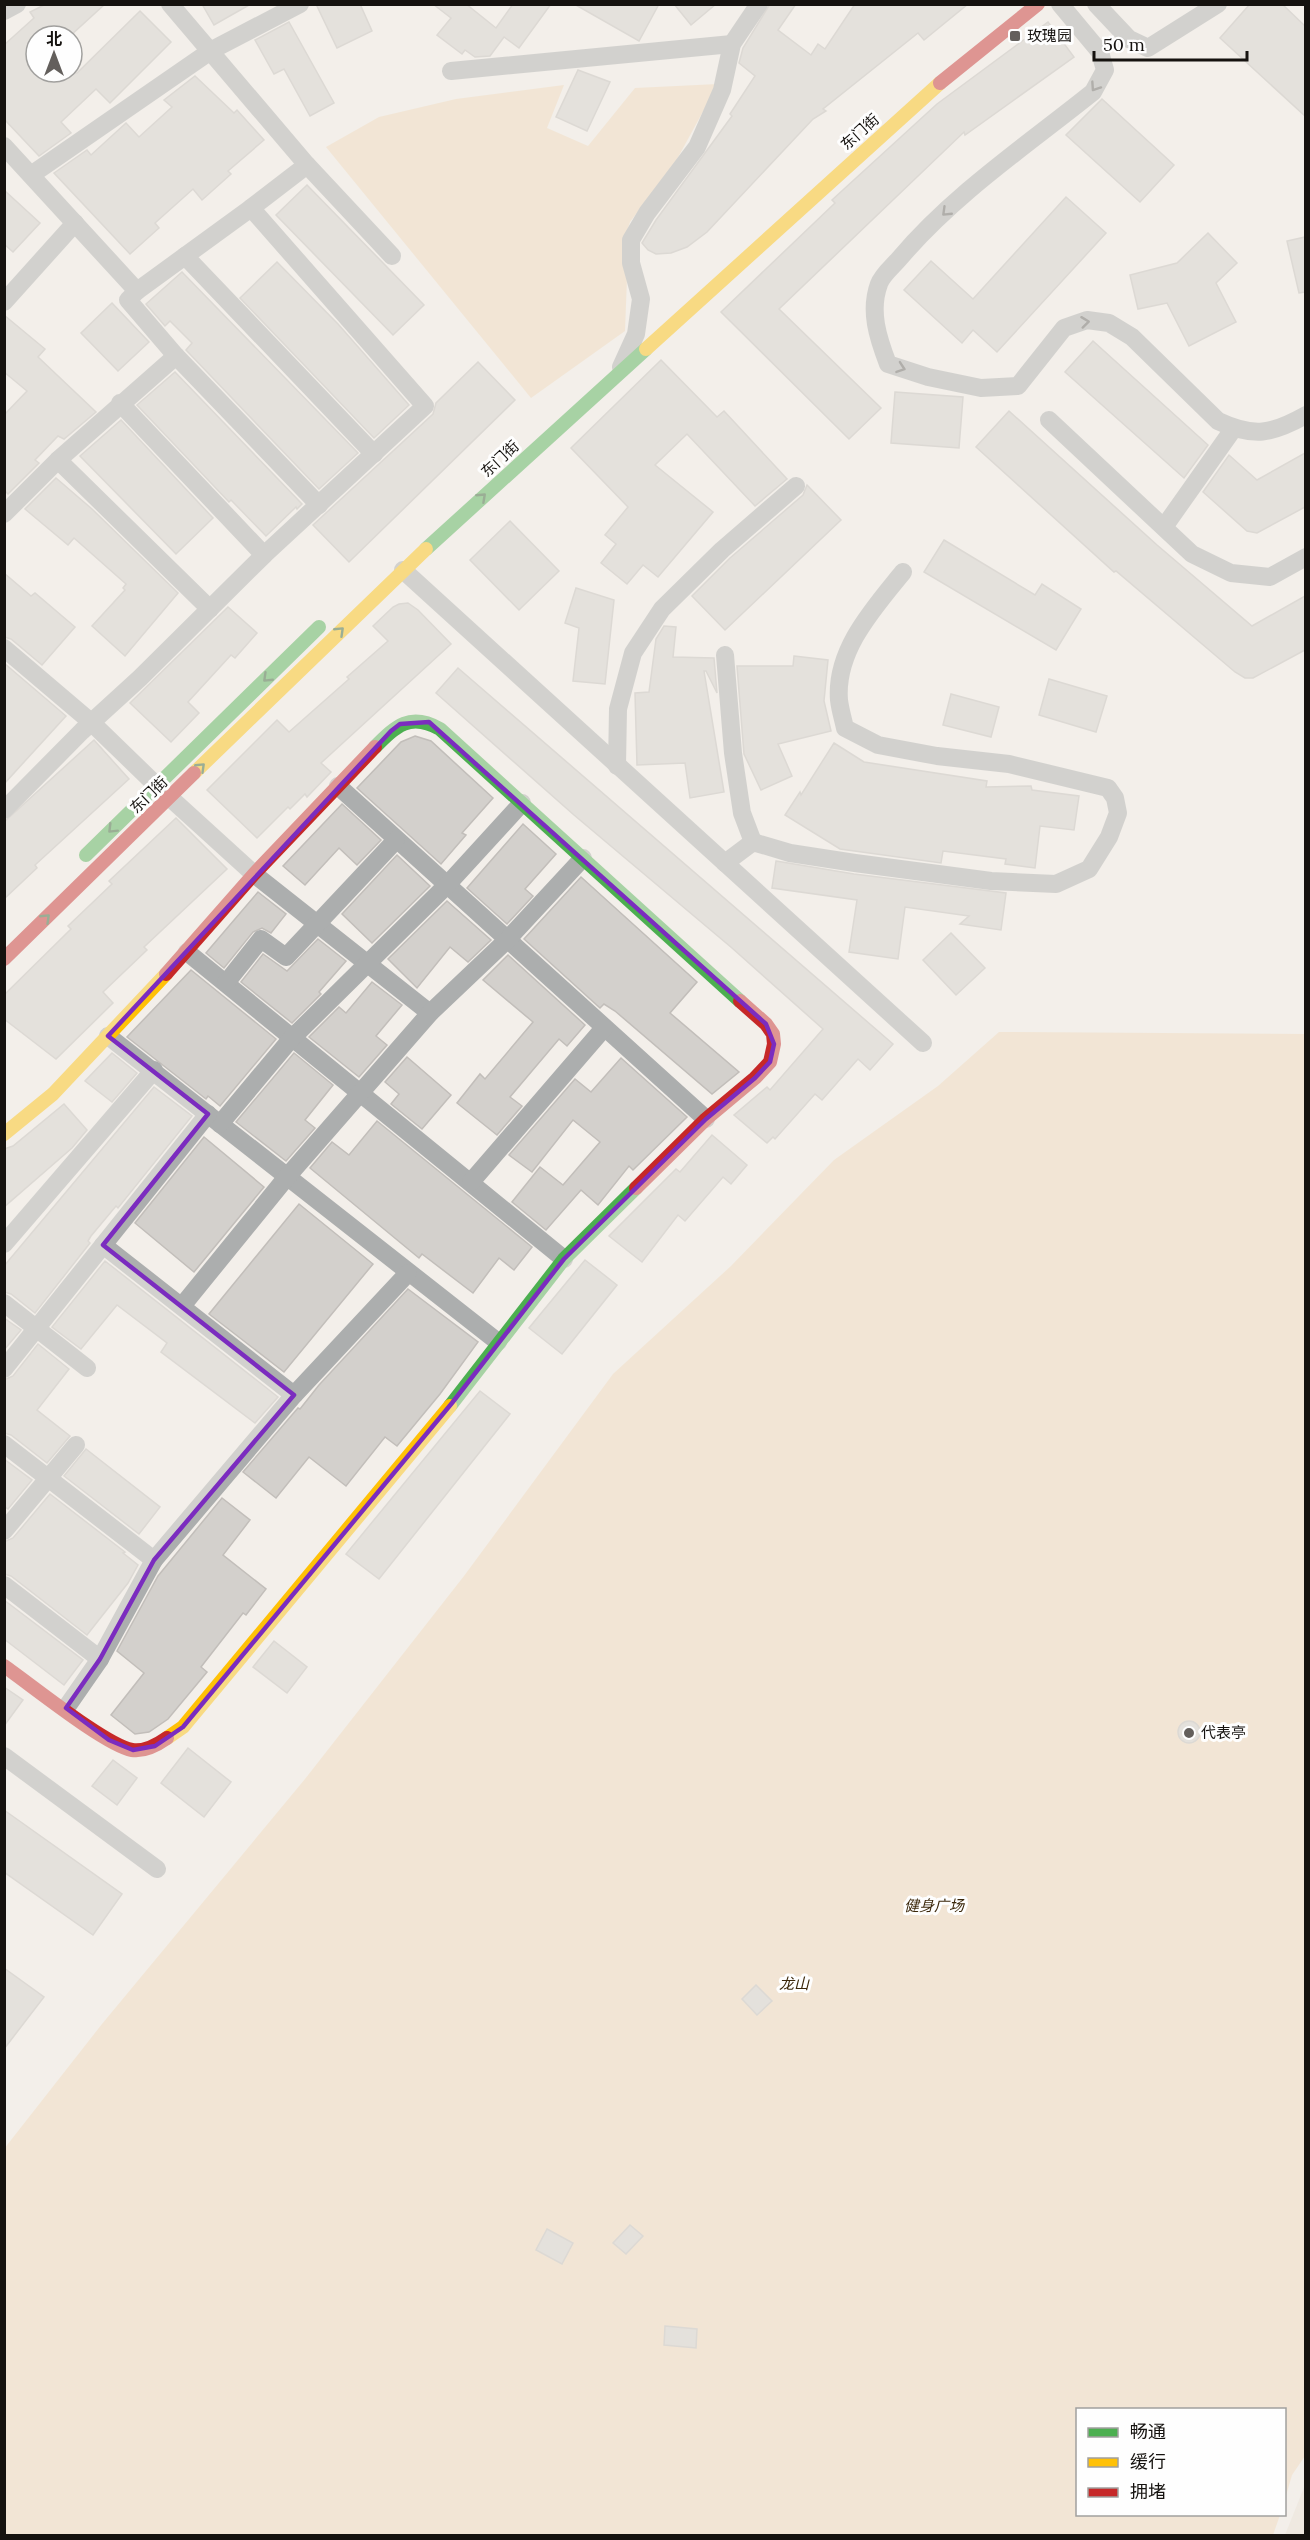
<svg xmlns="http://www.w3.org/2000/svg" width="1310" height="2540" font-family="Lora,'Noto Sans SC',serif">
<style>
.built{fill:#ebe2d8}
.green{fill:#f1dabd}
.building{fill:#d3d0cc;stroke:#c2beba;stroke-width:1.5}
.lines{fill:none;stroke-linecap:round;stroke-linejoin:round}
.street{stroke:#acaeae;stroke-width:18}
.fast{stroke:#4caf50;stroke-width:14}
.slow{stroke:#ffc107;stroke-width:14}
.jam{stroke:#c62828;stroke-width:14}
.oneway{stroke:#60605e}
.oneway2{stroke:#306030}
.marked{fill:none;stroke:#7b2cbf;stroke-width:4.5;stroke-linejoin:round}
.poi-dot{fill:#635f5c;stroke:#fefefe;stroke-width:2}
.labels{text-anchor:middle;stroke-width:6;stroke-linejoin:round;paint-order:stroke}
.poi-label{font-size:15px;fill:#15120f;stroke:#fefefe;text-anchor:start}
.street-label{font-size:15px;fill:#15120f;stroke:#fefefe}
.park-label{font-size:15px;font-style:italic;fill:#3a2609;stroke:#fefefe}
</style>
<rect width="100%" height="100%" fill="#f3efea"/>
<path class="built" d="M1305,2485V2535H1285Z"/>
<g class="green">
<path d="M718,84L676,161L630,222L622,247L627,278L625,331L531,398L326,147L379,117L456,99L564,85L547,128L588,146L635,88Z"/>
<path d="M999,1032L1305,1034V2456L1292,2475L1285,2499L1284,2410H1078V2514L1280,2515L1273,2535H5L4,2149L102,2024L305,1779L464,1576L613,1374L731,1266L834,1160L938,1086Z"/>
</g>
<g class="building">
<path d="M46,4H105L70,36H36V72L77,73L140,11L171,42L110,103L96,89L61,122L71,133L39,156L4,119V45L34,18L30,12Z"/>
<path d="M202,4H251L214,25Z"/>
<path d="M316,4H360L372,31L337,48Z"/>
<path d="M433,4H466L496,28L513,4H551L519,48L504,37L490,56L475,57L465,50L462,54L437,35L451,18Z"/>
<path d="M574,4H659L639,41Z"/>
<path d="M674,4H716L691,25Z"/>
<path d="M770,4H796L778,30L811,55L818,44L825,49L855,4H968L924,40L918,33L823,109L826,111L813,119L707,232L687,247L671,253L656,254L648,250L642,243L656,220L732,116L730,114L755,76L739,63L743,48Z"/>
<path d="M1250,4H1282L1305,26V116L1220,38Z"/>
<path d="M289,22L334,103L310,116L284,69L274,74L255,40Z"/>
<path d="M1048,22L1074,57L965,135L964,132L779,309L881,408L849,439L721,312L835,203L832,200L937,104Z"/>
<path d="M578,70L610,82L587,131L556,117Z"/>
<path d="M195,76L234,113L237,110L264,140L228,171L231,174L202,200L193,189L155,223L159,228L130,254L54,173L87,150L91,155L126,123L139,137L172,107L164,100Z"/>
<path d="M1102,99L1174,165L1140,202L1066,135Z"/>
<path d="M307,185L424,305L393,335L276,215Z"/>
<path d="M4,190L40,223L13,252L4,244Z"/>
<path d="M1066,197L1106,233L997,352L973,330L962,343L904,290L931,261L973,299Z"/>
<path d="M1208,233L1237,263L1216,283L1236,322L1189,346L1167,303L1138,309L1130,275L1177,263Z"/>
<path d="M1305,237V292L1299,293L1287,241Z"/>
<path d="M277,262L338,324L409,405L374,438L240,298Z"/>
<path d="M182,272L358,453L319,489L186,350L192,343L170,321L165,326L146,304Z"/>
<path d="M112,303L149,342L118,371L81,333Z"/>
<path d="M4,315L45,349L38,357L96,412L64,439L58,436L35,460L39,463L8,494L4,490V415L27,391L4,372Z"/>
<path d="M1093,341L1208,445L1184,478L1065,372Z"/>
<path d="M661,360L717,417L724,411L787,479L755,506L687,434L655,465L713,512L658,577L643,565L627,584L601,563L616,544L605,535L628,507L571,448Z"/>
<path d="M478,362L515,400L349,562L313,525L433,414L436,403Z"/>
<path d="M175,372L302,504L297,509L296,507L266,536L231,500L229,502L137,405Z"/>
<path d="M895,392L963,397L959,448L891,443Z"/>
<path d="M1009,411L1157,545L1252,626L1305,596V650L1253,678H1245L1235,672L1116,571L1114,572L976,447Z"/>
<path d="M121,420L213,518L176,554L80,456Z"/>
<path d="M1305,453V507L1257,533L1247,531L1203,492L1229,455L1257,480Z"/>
<path d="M56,478L92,509L178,593L125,656L92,626L125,590L123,588L126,584L74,538L68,545L25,509Z"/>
<path d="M807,485L841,520L725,630L692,596L730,558L803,495Z"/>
<path d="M510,521L559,571L519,610L470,560Z"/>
<path d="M944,540L1035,595L1042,584L1081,609L1056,650L924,572Z"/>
<path d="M4,573L31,596L35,593L75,627L42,665L11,639L4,637Z"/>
<path d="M576,588L614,600L605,684L573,681L579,628L565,623Z"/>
<path d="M408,603L418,610L451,644L321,763L331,772L307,797L305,794L290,809L288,807L257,838L207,790L277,720L289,732L349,679L347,677L388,641L373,626L393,607L399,604Z"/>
<path d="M228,607L257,633L235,658L231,655L188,702L199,713L171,742L130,703Z"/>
<path d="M664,626L676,627L673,657L714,658L717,693L706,671H704L724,792L690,798L685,763L637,765L635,693L649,692L656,639Z"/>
<path d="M794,656L828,660L824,701L831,731L778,744L792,776L761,790L744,754L737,666H793Z"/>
<path d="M4,663L66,716L4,784Z"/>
<path d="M458,668L893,1044L870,1070L858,1059L822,1100L815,1094L775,1139L773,1137L767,1143L734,1115L767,1087L770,1090L823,1029L732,948L574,815L436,693Z"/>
<path d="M1049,679L1107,696L1096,732L1039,715Z"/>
<path d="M951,694L999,707L991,737L943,725Z"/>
<path d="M415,736L431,741L493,798L462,833L466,835L441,864L357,788L401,742Z"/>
<path d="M94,740L129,779L35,865L37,868L4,899V822Z"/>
<path d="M834,743L864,762L987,781L986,787L1031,786L1032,790L1079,796L1074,830L1040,826L1035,868L1005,864L1006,859L943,851L941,863L840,849L785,815L800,792L801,795Z"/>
<path d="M342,804L381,840L357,865L339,848L305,885L283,866Z"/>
<path d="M176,818L227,869L144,947L147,950L103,992L113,1003L56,1059L4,1019V995L71,929L68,926L112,884L109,881Z"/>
<path d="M523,824L556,854L525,889L533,896L507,924L467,888Z"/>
<path d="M397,855L430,886L372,943L342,914Z"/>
<path d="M776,861L854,874L1006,893L1001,930L960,924L969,916L905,907L898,959L849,952L857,900L772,888Z"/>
<path d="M581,877L697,982L670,1013L739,1072L712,1094L615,1011L604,1004L600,1008L524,939Z"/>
<path d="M258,892L286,914L271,933L262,928L253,932L224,968L206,953Z"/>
<path d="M447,901L491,940L468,962L450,947L417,988L388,959Z"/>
<path d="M951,933L985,968L956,995L923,960Z"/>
<path d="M318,939L346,961L319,992L321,994L292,1023L241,982L263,954L287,971Z"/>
<path d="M508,955L585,1025L567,1046L559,1039L510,1097L522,1106L497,1135L457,1103L480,1074L485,1079L533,1022L483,980Z"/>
<path d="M191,970L276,1039L220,1106L208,1096L206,1099L127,1037Z"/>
<path d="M372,982L402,1005L376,1036L387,1045L359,1077L309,1037L339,1007L346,1013Z"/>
<path d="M112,1053L137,1073L112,1102L85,1081Z"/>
<path d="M294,1053L333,1085L305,1120L315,1128L286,1161L236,1122Z"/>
<path d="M407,1057L451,1095L422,1129L391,1104L399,1094L385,1082Z"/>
<path d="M621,1058L687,1117L633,1170L629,1166L598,1205L581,1190L546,1230L512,1202L540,1167L563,1185L600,1142L573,1120L532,1172L509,1155L575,1079L591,1092Z"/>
<path d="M154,1087L192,1116L118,1208L116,1206L91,1236L88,1241L90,1243L35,1313L11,1294L4,1292V1266Z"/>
<path d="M64,1104L87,1130L72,1148L4,1207V1149L13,1146Z"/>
<path d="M377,1121L532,1247L514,1270L499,1258L473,1293L422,1254L419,1258L310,1168L332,1142L349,1155Z"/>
<path d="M712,1135L747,1165L731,1184L723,1177L685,1221L678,1215L642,1262L609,1236L676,1169L680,1172Z"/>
<path d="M204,1137L264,1187L194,1272L135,1223Z"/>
<path d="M299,1204L373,1264L284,1372L209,1314Z"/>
<path d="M585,1260L617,1285L562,1354L529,1328Z"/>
<path d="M105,1261L278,1397L255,1423L161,1352L167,1343L117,1305L81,1349L52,1327Z"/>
<path d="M408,1289L478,1342L440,1394L397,1446L385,1437L346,1486L309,1457L276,1498L243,1472L298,1408L300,1409L319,1385Z"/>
<path d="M4,1318L21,1330L4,1350Z"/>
<path d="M38,1344L69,1369L37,1410L70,1436L47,1463L11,1435L4,1433V1380L13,1376Z"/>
<path d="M480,1391L510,1414L379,1579L346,1554Z"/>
<path d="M86,1449L160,1507L139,1534L64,1476Z"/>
<path d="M4,1459L32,1480L8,1509L4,1506Z"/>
<path d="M50,1494L125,1552L123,1553L138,1565L128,1583L87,1635L11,1576L4,1574V1542L13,1538Z"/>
<path d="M222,1498L250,1520L223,1555L266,1589L246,1615L243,1613L201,1667L207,1672L168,1719L149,1732L135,1734L111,1715L144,1673L117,1651L158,1576Z"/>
<path d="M4,1600L83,1660L64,1685L4,1639Z"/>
<path d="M274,1641L307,1667L287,1693L253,1667Z"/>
<path d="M4,1687L23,1700L4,1726Z"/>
<circle cx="1189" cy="1732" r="11"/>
<path d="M188,1748L231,1782L204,1817L161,1783Z"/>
<path d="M113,1760L137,1778L117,1805L92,1786Z"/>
<path d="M4,1810L122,1894L93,1935L4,1872Z"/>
<path d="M4,1968L44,1997L4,2049Z"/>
<path d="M756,1985L772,2001L757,2015L742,1999Z"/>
<path d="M630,2225L643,2236L626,2254L613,2243Z"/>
<path d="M547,2229L573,2243L562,2264L536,2250Z"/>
<path d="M665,2326L697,2329L696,2348L664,2345Z"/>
</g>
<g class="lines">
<g class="street">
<path d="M170,4L307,165"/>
<path d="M1060,4L1100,52L1105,70L1093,92C1027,145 954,194 899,259C893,266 882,275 879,284C869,311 878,338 888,364L928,377L981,388L1018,386L1064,328L1087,320L1109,323L1132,337L1218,421C1254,438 1272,434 1306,415"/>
<path d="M1096,4L1129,39L1148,48L1218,4"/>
<path d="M4,11L17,4"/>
<path d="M451,71L732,44"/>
<path d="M4,146L137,291L251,208L425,406L264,555L140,678L82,731L4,810"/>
<path d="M31,175L212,50L300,4"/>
<path d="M251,208L307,165L392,256"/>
<path d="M185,256L374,454"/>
<path d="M137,291L128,300L176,356L319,505"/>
<path d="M4,302L75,223"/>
<path d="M621,367L636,334L641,299L631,263V240L647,213L697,147L722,90L732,44L759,4"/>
<path d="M120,403L264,555"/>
<path d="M1049,420L1192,554L1231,573L1270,577L1306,557"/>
<path d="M58,460L210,609"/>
<path d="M4,514L58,460L176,356"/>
<path d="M1164,527L1234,428"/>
<path d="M403,570L923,1043"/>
<path d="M4,648L91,722L156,785L254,874L430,1013"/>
<path d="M725,655L733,753L742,813L753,842"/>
<path d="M617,766L618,709L633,653L662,609L722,550L796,486"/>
<path d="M338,786L706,1119"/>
<path d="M725,863L753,842L790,853L855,863L991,881L1056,884L1089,869L1109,837L1118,813L1115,798L1108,788L1009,764L937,756L878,745L845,728C843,719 840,709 839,700C835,650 874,608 903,572"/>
<path d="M187,952L564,1259"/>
<path d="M226,983L261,939L286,957L396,840"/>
<path d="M108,1036L498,1342"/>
<path d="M220,1124L291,1039L447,885L522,803"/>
<path d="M471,1182L604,1028"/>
<path d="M4,1244L154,1070"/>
<path d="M103,1245L294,1395"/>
<path d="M4,1303L87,1368"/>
<path d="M182,1306L286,1178L430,1013L507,940L583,858"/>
<path d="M4,1369L208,1114"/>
<path d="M4,1444L154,1560"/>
<path d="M4,1531L76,1445"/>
<path d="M4,1585L100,1659"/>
<path d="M66,1708L100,1659L154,1560L294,1395L408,1273"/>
<path d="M4,1756L157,1869"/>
</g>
<g class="fast">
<path d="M426,549L646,349"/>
<path d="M375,747C396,726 410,712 440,729L740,1001"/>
<path d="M86,855L319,627"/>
<path d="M450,1406L564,1259L636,1188"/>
</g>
<g class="slow">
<path d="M646,349L940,83"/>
<path d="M194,773L426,549"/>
<path d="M4,1134L53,1094L166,974"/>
<path d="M167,1738L183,1727L450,1406"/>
</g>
<g class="jam">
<path d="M940,83L1038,4"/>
<path d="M4,959L194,773"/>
<path d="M166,974L254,874L375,747"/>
<path d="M636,1188L706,1119L755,1078L770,1062L774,1044L773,1034L766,1024L740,1001"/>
<path d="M4,1666C30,1684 105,1745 132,1750C144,1752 157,1745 167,1738"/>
</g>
</g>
<defs><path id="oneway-chevron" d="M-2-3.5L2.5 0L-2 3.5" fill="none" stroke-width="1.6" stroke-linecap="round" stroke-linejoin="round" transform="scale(1.5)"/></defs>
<g class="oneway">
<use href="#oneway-chevron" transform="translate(1095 87) rotate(124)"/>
<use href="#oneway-chevron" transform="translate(946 212) rotate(136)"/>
<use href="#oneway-chevron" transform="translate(1085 322) rotate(-7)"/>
<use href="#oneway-chevron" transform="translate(901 368) rotate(19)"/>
</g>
<g class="oneway2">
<use href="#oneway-chevron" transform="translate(482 497) rotate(-43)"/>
<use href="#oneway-chevron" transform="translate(340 631) rotate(-44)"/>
<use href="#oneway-chevron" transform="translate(267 678) rotate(136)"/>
<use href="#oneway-chevron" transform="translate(201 767) rotate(-44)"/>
<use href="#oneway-chevron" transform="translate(112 829) rotate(135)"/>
<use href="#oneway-chevron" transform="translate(46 918) rotate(-44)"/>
</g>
<path d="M0 0H1310V2540H0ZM429,722L766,1024L774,1044L770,1062L755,1078L706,1119L564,1259L452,1403L183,1727L155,1746L133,1750L109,1740L66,1708L100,1659L154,1560L294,1395L103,1245L208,1114L108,1036L391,731L400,724Z" fill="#f3efea" fill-opacity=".55" fill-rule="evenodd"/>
<path class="marked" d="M429,722L766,1024L774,1044L770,1062L755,1078L706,1119L564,1259L452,1403L183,1727L155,1746L133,1750L109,1740L66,1708L100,1659L154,1560L294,1395L103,1245L208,1114L108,1036L391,731L400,724Z"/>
<g class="poi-dot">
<rect x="1009" y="30" width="12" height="12" rx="3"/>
<circle cx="1189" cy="1733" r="6"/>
</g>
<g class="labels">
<g class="poi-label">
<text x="1027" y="41">玫瑰园</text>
<text x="1201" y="1738">代表亭</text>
</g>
<g class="street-label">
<text transform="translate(860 132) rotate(-42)" y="5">东门街</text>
<text transform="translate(500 459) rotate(-43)" y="5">东门街</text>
<text transform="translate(149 795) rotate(-44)" y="5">东门街</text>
</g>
<g class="park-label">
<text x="934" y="1911">健身广场</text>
<text x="794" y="1989">龙山</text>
</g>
</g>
<rect width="1310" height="2540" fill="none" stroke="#15120f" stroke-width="12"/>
<rect x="1076" y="2408" width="210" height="108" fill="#fefefe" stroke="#a1a09e" stroke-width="1.5"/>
<rect x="1088" y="2428" width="30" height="9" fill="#4caf50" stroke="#a1a09e" stroke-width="1.5"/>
<text x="1130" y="2438" font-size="18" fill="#15120f">畅通</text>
<rect x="1088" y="2458" width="30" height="9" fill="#ffc107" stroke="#a1a09e" stroke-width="1.5"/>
<text x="1130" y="2468" font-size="18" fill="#15120f">缓行</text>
<rect x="1088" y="2488" width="30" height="9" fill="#c62828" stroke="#a1a09e" stroke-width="1.5"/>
<text x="1130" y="2498" font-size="18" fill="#15120f">拥堵</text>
<g transform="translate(54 54)"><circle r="28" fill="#fefefe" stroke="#a1a09e" stroke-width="1.5"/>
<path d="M0-4.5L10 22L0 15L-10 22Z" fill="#635f5c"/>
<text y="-9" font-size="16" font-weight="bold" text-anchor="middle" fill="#15120f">北</text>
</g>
<path d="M1094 51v9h153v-9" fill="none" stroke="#15120f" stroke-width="3"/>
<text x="1103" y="51" font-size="18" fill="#15120f" stroke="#fefefe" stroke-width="4.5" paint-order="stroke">50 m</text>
</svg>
